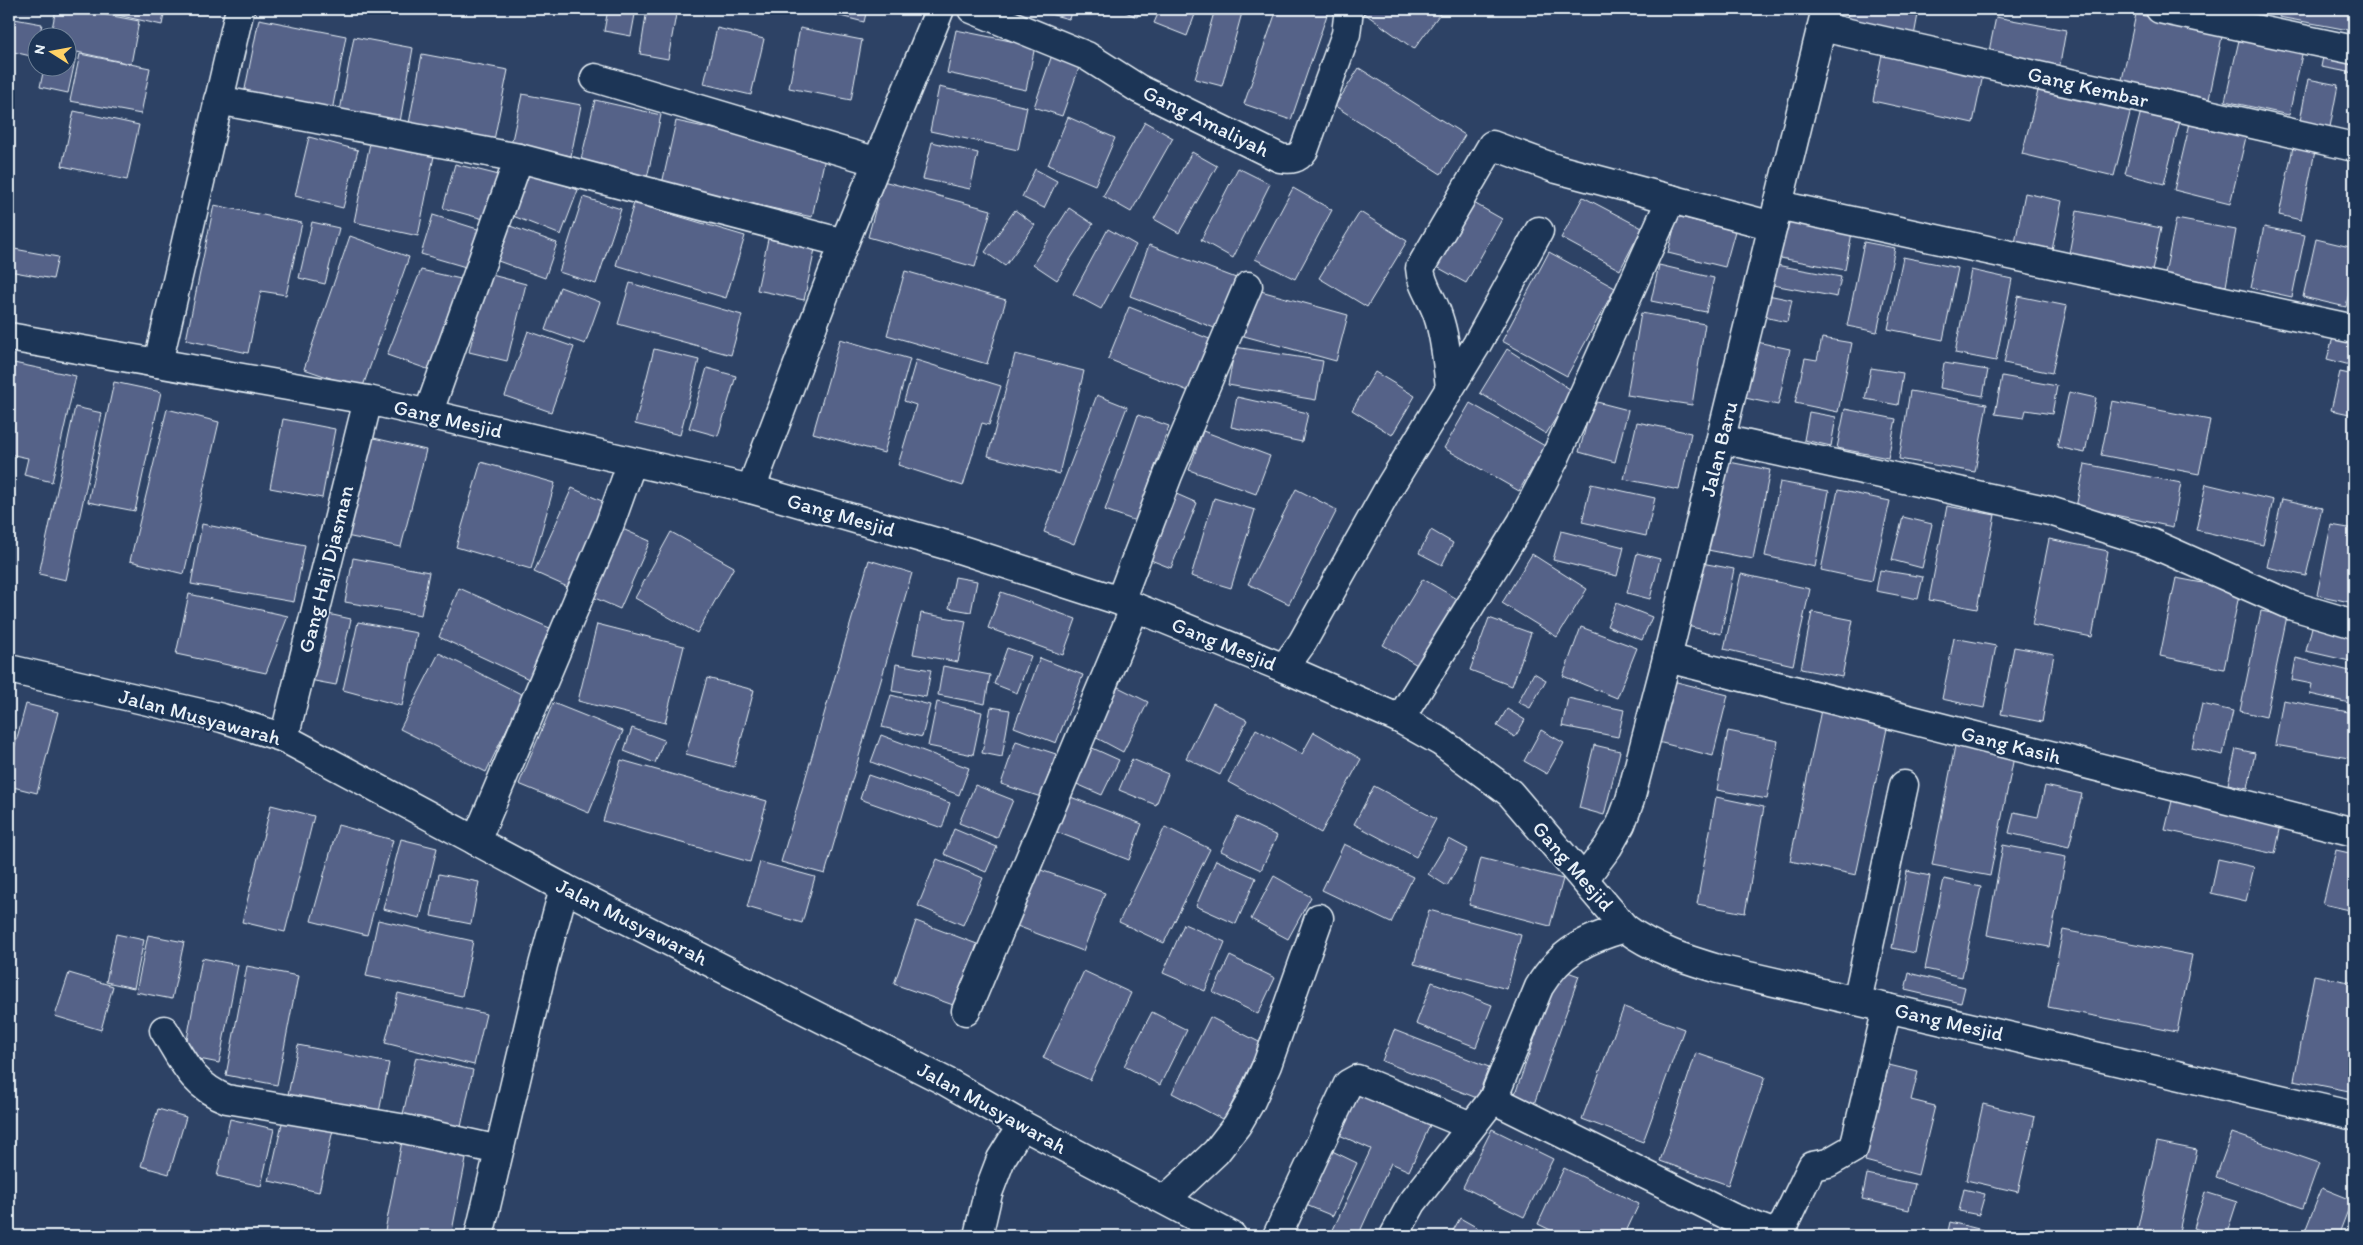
<svg xmlns="http://www.w3.org/2000/svg" width="2363" height="1245" font-family="Itim,sans-serif">
<style>
.building{fill:#556288;stroke:#e8f1f8}
.lines{fill:none;stroke-linecap:round;stroke-linejoin:round}
.street-casing{stroke:#e8f1f8;stroke-width:31}
.street{stroke:#1d3557;stroke-width:28}
.labels{text-anchor:middle;stroke-width:4;stroke-linejoin:round;paint-order:stroke}
.street-label{font-size:21px;fill:#e8f1f8;stroke:#1d3557}
</style>
<rect width="100%" height="100%" fill="#2d4265"/>
<filter id="ink" filterUnits="userSpaceOnUse"><feTurbulence type="fractalNoise" baseFrequency=".02" numOctaves="2"/><feDisplacementMap in="SourceGraphic" scale="10" xChannelSelector="R" yChannelSelector="G"/><feConvolveMatrix kernelMatrix="1 2 1 2 8 2 1 2 1" color-interpolation-filters="sRGB"/></filter>
<g filter="url(#ink)">
<g class="building">
<path d="M56,9H76L139,21L131,64L77,52L68,93L40,87L44,68H68V38H50Z"/>
<path d="M91,9H165L162,25Z"/>
<path d="M608,9H636L631,36L604,31Z"/>
<path d="M647,9H677L668,59L640,54Z"/>
<path d="M812,9H867L864,22Z"/>
<path d="M1030,9H1072L1069,19Z"/>
<path d="M1119,9H1141L1137,17Z"/>
<path d="M1160,9H1197L1187,36L1154,23Z"/>
<path d="M1215,9H1243L1222,86L1195,79Z"/>
<path d="M1277,9H1329L1291,120L1244,104Z"/>
<path d="M1367,9H1439L1442,11L1414,49L1364,13Z"/>
<path d="M1849,9H1919L1914,36L1846,24Z"/>
<path d="M2202,9H2250L2249,18Z"/>
<path d="M2281,9H2354V31L2279,17Z"/>
<path d="M2136,14L2223,32L2209,99L2122,80Z"/>
<path d="M1996,17L2066,30L2059,70L1988,56Z"/>
<path d="M9,18L42,24L35,57L9,51Z"/>
<path d="M259,19L346,36L332,111L244,94Z"/>
<path d="M717,28L764,39L751,95L704,84Z"/>
<path d="M800,28L862,40L851,100L789,88Z"/>
<path d="M956,30L1035,46L1026,90L947,73Z"/>
<path d="M2240,36L2303,50L2289,115L2225,101Z"/>
<path d="M354,37L413,48L400,122L340,111Z"/>
<path d="M1053,52L1081,62L1062,116L1034,107Z"/>
<path d="M2324,52L2354,58V73L2321,67Z"/>
<path d="M80,54L150,68L141,114L70,101Z"/>
<path d="M422,54L508,70L493,145L408,129Z"/>
<path d="M1882,54L1983,75L1973,123L1873,101Z"/>
<path d="M1359,68L1465,135L1441,174L1335,106Z"/>
<path d="M2308,79L2338,85L2330,127L2300,121Z"/>
<path d="M939,87L1027,107L1018,150L930,131Z"/>
<path d="M2039,87L2131,109L2114,176L2022,154Z"/>
<path d="M522,94L581,105L571,156L511,145Z"/>
<path d="M595,100L661,115L647,178L580,164Z"/>
<path d="M2142,107L2181,117L2164,184L2125,174Z"/>
<path d="M74,111L139,125L127,180L62,166Z"/>
<path d="M1068,117L1115,138L1095,185L1048,165Z"/>
<path d="M2191,119L2247,133L2230,204L2174,190Z"/>
<path d="M676,121L826,153L812,217L662,184Z"/>
<path d="M1145,122L1173,138L1131,212L1103,196Z"/>
<path d="M309,137L358,150L343,208L295,196Z"/>
<path d="M371,138L435,151L418,236L354,222Z"/>
<path d="M932,142L978,153L970,189L923,179Z"/>
<path d="M2293,147L2315,151L2301,220L2279,215Z"/>
<path d="M1192,152L1217,166L1179,233L1154,219Z"/>
<path d="M455,164L503,176L491,221L443,208Z"/>
<path d="M1238,168L1270,184L1233,258L1201,240Z"/>
<path d="M1035,169L1057,181L1044,208L1022,197Z"/>
<path d="M525,170L578,190L561,235L508,214Z"/>
<path d="M883,181L991,210L975,267L868,237Z"/>
<path d="M1293,188L1332,210L1295,279L1255,259Z"/>
<path d="M2025,193L2062,201L2051,255L2014,248Z"/>
<path d="M583,197L621,209L596,284L559,272Z"/>
<path d="M1583,197L1642,228L1620,270L1561,238Z"/>
<path d="M1465,198L1502,219L1466,283L1428,262Z"/>
<path d="M634,203L745,236L726,298L616,265Z"/>
<path d="M214,205L302,223L286,295L261,291L248,353L186,340Z"/>
<path d="M1069,208L1093,224L1057,280L1033,264Z"/>
<path d="M1015,210L1035,225L1005,266L985,252Z"/>
<path d="M2077,211L2161,228L2151,276L2068,259Z"/>
<path d="M1360,212L1407,241L1367,307L1319,278Z"/>
<path d="M433,215L487,232L476,270L421,254Z"/>
<path d="M1677,216L1735,231L1725,267L1668,253Z"/>
<path d="M2176,219L2236,230L2226,286L2165,274Z"/>
<path d="M1782,220L1852,233L1845,270L1775,257Z"/>
<path d="M312,222L339,228L325,284L299,278Z"/>
<path d="M499,222L557,243L545,278L487,257Z"/>
<path d="M2264,227L2305,235L2292,297L2251,288Z"/>
<path d="M1108,229L1136,245L1101,309L1073,294Z"/>
<path d="M350,236L409,257L362,389L304,369Z"/>
<path d="M768,239L815,249L804,300L757,290Z"/>
<path d="M2316,239L2354,248V269L2346,307L2303,297Z"/>
<path d="M1864,242L1895,248L1877,332L1847,326Z"/>
<path d="M1149,245L1236,278L1217,329L1130,296Z"/>
<path d="M9,248L58,257L53,279L9,271Z"/>
<path d="M1549,252L1615,288L1567,376L1502,341Z"/>
<path d="M1903,257L1958,268L1943,340L1888,329Z"/>
<path d="M1659,265L1714,278L1706,312L1651,301Z"/>
<path d="M1776,265L1841,277L1837,297L1773,285Z"/>
<path d="M421,270L465,280L433,371L387,355Z"/>
<path d="M1971,270L2012,279L1996,361L1955,353Z"/>
<path d="M905,271L1006,300L987,364L887,335Z"/>
<path d="M488,274L526,284L507,361L469,352Z"/>
<path d="M630,283L742,315L731,355L618,324Z"/>
<path d="M560,287L600,302L585,344L545,330Z"/>
<path d="M1257,290L1348,315L1336,361L1244,336Z"/>
<path d="M1763,294L1792,300L1787,322L1759,316Z"/>
<path d="M2018,296L2067,306L2052,373L2004,363Z"/>
<path d="M1129,307L1212,340L1191,392L1108,359Z"/>
<path d="M1641,313L1705,324L1692,405L1627,395Z"/>
<path d="M528,331L574,347L551,412L505,396Z"/>
<path d="M2334,334L2354,340V366L2327,359Z"/>
<path d="M1822,338L1852,343L1838,412L1795,403L1805,358L1817,360Z"/>
<path d="M840,339L910,359L884,453L813,433Z"/>
<path d="M1757,342L1790,349L1778,405L1745,398Z"/>
<path d="M1235,347L1323,361L1316,400L1228,385Z"/>
<path d="M654,349L699,360L680,435L635,424Z"/>
<path d="M1507,349L1573,391L1546,434L1480,393Z"/>
<path d="M1015,354L1084,371L1059,474L988,456Z"/>
<path d="M916,360L1001,386L989,425L982,423L963,486L898,465L916,405L904,401Z"/>
<path d="M9,362L76,376L52,482L24,475L28,458L9,454Z"/>
<path d="M1944,363L1988,370L1983,396L1940,388Z"/>
<path d="M707,368L736,376L718,436L689,428Z"/>
<path d="M1871,368L1903,373L1898,405L1865,399Z"/>
<path d="M1375,372L1415,396L1392,435L1352,410Z"/>
<path d="M2340,372L2354,375V415L2331,410Z"/>
<path d="M2002,376L2057,386L2052,414L2026,410L2024,418L1995,414Z"/>
<path d="M114,382L161,392L135,511L88,502Z"/>
<path d="M1910,391L1987,404L1975,472L1899,459Z"/>
<path d="M2069,392L2096,398L2085,453L2057,447Z"/>
<path d="M1097,395L1127,407L1074,544L1044,532Z"/>
<path d="M1237,397L1308,413L1302,442L1231,427Z"/>
<path d="M1593,401L1628,410L1615,462L1579,452Z"/>
<path d="M2112,401L2210,420L2199,474L2101,455Z"/>
<path d="M1470,403L1545,446L1519,491L1444,448Z"/>
<path d="M75,407L102,413L66,580L39,574Z"/>
<path d="M167,409L219,422L184,574L130,561Z"/>
<path d="M1845,409L1896,419L1888,458L1837,448Z"/>
<path d="M1809,412L1836,417L1831,446L1804,440Z"/>
<path d="M1138,415L1169,426L1136,521L1105,510Z"/>
<path d="M283,419L335,429L322,498L270,488Z"/>
<path d="M1637,422L1691,433L1679,490L1624,479Z"/>
<path d="M1203,431L1270,456L1256,494L1189,470Z"/>
<path d="M365,436L426,450L401,547L341,535Z"/>
<path d="M1724,461L1770,470L1753,559L1708,550Z"/>
<path d="M481,462L555,483L531,569L456,547Z"/>
<path d="M2085,464L2181,483L2173,527L2076,507Z"/>
<path d="M1780,482L1829,491L1815,567L1765,556Z"/>
<path d="M1591,484L1655,498L1646,536L1582,522Z"/>
<path d="M2206,484L2273,500L2263,545L2196,530Z"/>
<path d="M572,488L611,505L572,589L534,572Z"/>
<path d="M1165,489L1197,503L1171,568L1138,555Z"/>
<path d="M1296,489L1337,510L1289,604L1248,584Z"/>
<path d="M1838,490L1890,501L1872,581L1821,570Z"/>
<path d="M1214,498L1255,510L1231,588L1191,576Z"/>
<path d="M2282,499L2322,508L2306,576L2267,567Z"/>
<path d="M1947,506L1995,515L1977,609L1929,600Z"/>
<path d="M1903,517L1932,524L1922,568L1892,560Z"/>
<path d="M202,524L305,545L294,602L191,584Z"/>
<path d="M2331,525L2354,529V603L2317,595Z"/>
<path d="M618,527L650,541L620,609L588,595Z"/>
<path d="M1431,530L1453,543L1442,565L1419,553Z"/>
<path d="M1561,531L1624,547L1617,576L1553,560Z"/>
<path d="M671,532L734,567L697,633L635,598Z"/>
<path d="M2049,539L2108,551L2092,637L2032,625Z"/>
<path d="M1637,553L1660,559L1650,599L1627,593Z"/>
<path d="M1532,554L1587,589L1557,637L1502,603Z"/>
<path d="M353,558L429,572L421,615L345,602Z"/>
<path d="M869,560L912,573L825,874L781,862Z"/>
<path d="M1696,562L1734,569L1721,634L1683,625Z"/>
<path d="M1880,570L1923,577L1918,599L1876,591Z"/>
<path d="M1741,574L1810,589L1793,665L1724,649Z"/>
<path d="M955,577L977,581L971,612L949,608Z"/>
<path d="M2176,578L2240,590L2224,669L2160,656Z"/>
<path d="M1423,579L1459,600L1419,666L1383,645Z"/>
<path d="M459,588L552,629L531,680L439,637Z"/>
<path d="M1001,592L1076,619L1063,655L988,628Z"/>
<path d="M189,594L288,616L266,673L176,654Z"/>
<path d="M1616,603L1652,617L1642,640L1607,626Z"/>
<path d="M2261,611L2287,616L2266,717L2240,711Z"/>
<path d="M319,612L351,619L336,685L304,679Z"/>
<path d="M1812,612L1853,620L1842,677L1801,669Z"/>
<path d="M921,613L966,621L958,662L913,654Z"/>
<path d="M1489,618L1531,633L1512,686L1470,670Z"/>
<path d="M358,622L417,633L402,706L343,690Z"/>
<path d="M2313,623L2354,633V662L2306,651Z"/>
<path d="M597,624L684,646L665,723L578,701Z"/>
<path d="M1581,627L1637,648L1617,698L1563,676Z"/>
<path d="M1954,638L1996,646L1984,708L1942,699Z"/>
<path d="M2014,647L2054,654L2042,722L2001,714Z"/>
<path d="M1007,648L1031,656L1017,693L994,684Z"/>
<path d="M439,653L523,695L486,772L400,729Z"/>
<path d="M1040,658L1083,675L1056,743L1014,727Z"/>
<path d="M2296,658L2354,672V704L2310,694L2312,684L2292,680Z"/>
<path d="M896,664L931,670L926,697L892,691Z"/>
<path d="M943,666L990,675L985,704L938,695Z"/>
<path d="M1534,673L1546,680L1530,708L1518,702Z"/>
<path d="M707,678L754,690L734,767L686,754Z"/>
<path d="M1669,680L1728,695L1713,756L1654,741Z"/>
<path d="M1118,687L1148,702L1123,752L1093,736Z"/>
<path d="M891,695L930,705L922,737L882,727Z"/>
<path d="M1568,698L1624,710L1618,737L1562,726Z"/>
<path d="M2283,700L2354,713V759L2275,745Z"/>
<path d="M937,702L982,712L973,755L928,746Z"/>
<path d="M553,703L623,731L589,813L519,784Z"/>
<path d="M1213,703L1247,720L1220,775L1186,758Z"/>
<path d="M26,704L58,712L37,793L9,786V768Z"/>
<path d="M2202,704L2233,711L2223,755L2192,748Z"/>
<path d="M1822,705L1889,719L1856,875L1790,861Z"/>
<path d="M991,707L1010,710L1002,757L982,753Z"/>
<path d="M1507,709L1525,720L1515,737L1497,726Z"/>
<path d="M632,728L664,740L655,763L624,751Z"/>
<path d="M1256,729L1302,754L1314,732L1361,759L1321,833L1228,782Z"/>
<path d="M1541,730L1564,743L1547,774L1524,761Z"/>
<path d="M1728,731L1778,741L1767,799L1717,790Z"/>
<path d="M881,735L969,768L959,795L871,762Z"/>
<path d="M1016,741L1056,754L1041,797L1001,784Z"/>
<path d="M1594,745L1620,751L1604,815L1579,808Z"/>
<path d="M1088,746L1119,760L1102,795L1072,782Z"/>
<path d="M1955,746L2014,757L1990,876L1932,865Z"/>
<path d="M2236,749L2255,753L2248,788L2228,784Z"/>
<path d="M1132,759L1168,774L1156,805L1119,790Z"/>
<path d="M621,760L767,801L750,862L603,821Z"/>
<path d="M868,775L950,803L942,828L860,799Z"/>
<path d="M975,785L1013,800L997,838L959,823Z"/>
<path d="M1374,786L1436,819L1416,857L1354,824Z"/>
<path d="M2045,786L2082,794L2069,847L2009,833L2014,812L2038,817Z"/>
<path d="M1068,796L1142,824L1129,860L1054,831Z"/>
<path d="M1716,797L1764,807L1745,913L1697,904Z"/>
<path d="M2172,801L2281,825L2275,854L2165,830Z"/>
<path d="M271,805L314,816L285,932L242,922Z"/>
<path d="M1237,817L1277,836L1261,870L1221,851Z"/>
<path d="M338,825L393,840L367,935L311,921Z"/>
<path d="M1165,827L1210,849L1164,943L1119,922Z"/>
<path d="M954,829L997,847L986,872L944,854Z"/>
<path d="M401,839L437,848L420,918L383,909Z"/>
<path d="M1449,839L1468,849L1447,886L1428,874Z"/>
<path d="M1344,844L1413,877L1391,923L1322,890Z"/>
<path d="M2003,845L2066,857L2049,947L1987,935Z"/>
<path d="M2336,850L2354,854V911L2323,904Z"/>
<path d="M1481,858L1563,879L1550,926L1469,905Z"/>
<path d="M937,859L983,878L963,925L918,906Z"/>
<path d="M2218,859L2254,867L2246,901L2211,893Z"/>
<path d="M1216,860L1256,878L1236,924L1196,906Z"/>
<path d="M760,862L815,877L802,923L747,907Z"/>
<path d="M1038,869L1105,893L1083,951L1017,926Z"/>
<path d="M1907,871L1930,876L1915,953L1892,948Z"/>
<path d="M439,874L479,882L471,924L431,916Z"/>
<path d="M1274,876L1311,897L1288,939L1251,919Z"/>
<path d="M1944,879L1981,887L1962,977L1925,969Z"/>
<path d="M1429,910L1521,935L1507,989L1414,964Z"/>
<path d="M378,920L473,941L462,996L366,976Z"/>
<path d="M916,921L977,944L956,1006L894,984Z"/>
<path d="M1184,924L1225,942L1205,991L1163,973Z"/>
<path d="M2063,930L2192,955L2177,1032L2048,1007Z"/>
<path d="M116,934L144,940L134,988L106,982Z"/>
<path d="M148,935L184,942L172,999L136,992Z"/>
<path d="M1230,956L1275,978L1258,1014L1213,992Z"/>
<path d="M202,958L238,965L219,1063L184,1056Z"/>
<path d="M247,966L298,976L277,1085L226,1075Z"/>
<path d="M1559,969L1579,976L1534,1104L1514,1097Z"/>
<path d="M1084,971L1131,993L1090,1080L1043,1058Z"/>
<path d="M69,973L113,986L101,1030L55,1016Z"/>
<path d="M1909,973L1965,987L1961,1003L1905,990Z"/>
<path d="M2314,975L2354,983V1092L2294,1080Z"/>
<path d="M1432,982L1492,1005L1476,1047L1416,1024Z"/>
<path d="M398,993L486,1014L474,1065L385,1043Z"/>
<path d="M1624,1007L1684,1029L1643,1142L1582,1119Z"/>
<path d="M1152,1012L1187,1030L1160,1085L1124,1066Z"/>
<path d="M1210,1017L1261,1043L1224,1120L1172,1093Z"/>
<path d="M1394,1030L1489,1067L1477,1098L1382,1061Z"/>
<path d="M298,1045L389,1063L379,1112L288,1095Z"/>
<path d="M1696,1053L1765,1077L1728,1185L1660,1161Z"/>
<path d="M416,1057L473,1070L461,1127L403,1114Z"/>
<path d="M1889,1065L1918,1072L1911,1100L1935,1106L1918,1175L1865,1161Z"/>
<path d="M1357,1089L1431,1123L1409,1171L1391,1163L1358,1236H1330L1371,1149L1337,1134Z"/>
<path d="M1983,1104L2035,1117L2018,1192L1966,1180Z"/>
<path d="M158,1109L186,1117L169,1174L141,1166Z"/>
<path d="M230,1119L274,1129L261,1186L217,1176Z"/>
<path d="M283,1119L333,1130L319,1192L269,1181Z"/>
<path d="M1492,1129L1553,1159L1524,1217L1463,1187Z"/>
<path d="M2232,1133L2319,1163L2303,1208L2216,1177Z"/>
<path d="M403,1136L468,1149L451,1236H384Z"/>
<path d="M2157,1142L2197,1150L2178,1236H2136Z"/>
<path d="M1326,1148L1357,1163L1333,1216L1301,1203Z"/>
<path d="M1564,1168L1639,1204L1624,1236H1563L1538,1224Z"/>
<path d="M1867,1174L1915,1184L1909,1210L1862,1199Z"/>
<path d="M2322,1188L2352,1200L2338,1236H2303Z"/>
<path d="M1964,1189L1985,1194L1979,1215L1959,1211Z"/>
<path d="M2205,1192L2237,1202L2226,1236H2219L2194,1228Z"/>
<path d="M1460,1218L1492,1236H1450Z"/>
<path d="M1950,1222L2003,1235V1236H1947Z"/>
</g>
<g class="lines">
<g class="street-casing">
<g id="street">
<path d="M972,9L1087,56L1139,89L1280,158C1291,160 1298,159 1304,150L1346,34L1349,9"/>
<path d="M2160,9L2354,50"/>
<path d="M1822,27L2354,147"/>
<path d="M595,78L878,162"/>
<path d="M218,100L519,158L844,243"/>
<path d="M1778,205L2354,329"/>
<path d="M9,337L368,400L751,489L953,547L1120,601L1284,668L1400,719L1441,742L1510,793L1625,928C1653,949 1685,959 1718,969L2354,1116"/>
<path d="M158,363L240,9"/>
<path d="M1450,387C1447,363 1446,339 1438,316C1433,299 1421,286 1420,268L1492,145L1557,169L1773,226"/>
<path d="M428,414L519,158"/>
<path d="M1721,439L2050,511L2151,543L2293,606L2354,624"/>
<path d="M751,489L844,243L940,9"/>
<path d="M1120,601L1168,475L1248,286"/>
<path d="M1667,658L2354,832"/>
<path d="M1284,668L1302,643L1390,486L1477,344L1539,231"/>
<path d="M9,669L222,718L284,738L564,888L947,1082L1022,1125L1232,1236"/>
<path d="M1400,719L1522,522L1554,460L1671,199"/>
<path d="M284,738L368,400"/>
<path d="M476,841L609,526L632,462"/>
<path d="M1584,879L1608,847L1621,824L1630,800L1667,658L1826,9"/>
<path d="M1857,1001L1904,785"/>
<path d="M966,1011L1135,607"/>
<path d="M164,1030C182,1059 192,1086 227,1099L400,1128L499,1150"/>
<path d="M1493,1099L1731,1217L1770,1232L1777,1231L1784,1224L1812,1166L1828,1163L1854,1148L1887,1008"/>
<path d="M1165,1200L1216,1152L1237,1125L1251,1101L1267,1065L1319,918"/>
<path d="M479,1236L543,965L564,888"/>
<path d="M978,1236L988,1193L1001,1159L1022,1125"/>
<path d="M1277,1236L1348,1084L1357,1079L1471,1126"/>
<path d="M1394,1236L1412,1203L1493,1099L1539,987C1561,951 1586,939 1625,928"/>
</g>
</g>
<use href="#street" class="street"/>
</g>
</g>
<g class="labels">
<g class="street-label">
<text transform="translate(2088 87) rotate(13)" y="7">Gang Kembar</text>
<text transform="translate(1206 121) rotate(26)" y="7">Gang Amaliyah</text>
<text transform="translate(448 419) rotate(13)" y="7">Gang Mesjid</text>
<text transform="translate(1719 449) rotate(-76)" y="7">Jalan Baru</text>
<text transform="translate(841 515) rotate(16)" y="7">Gang Mesjid</text>
<text transform="translate(326 569) rotate(-76)" y="7">Gang Haji Djasman</text>
<text transform="translate(1224 644) rotate(22)" y="7">Gang Mesjid</text>
<text transform="translate(200 717) rotate(15)" y="7">Jalan Musyawarah</text>
<text transform="translate(2011 745) rotate(14)" y="7">Gang Kasih</text>
<text transform="translate(1573 866) rotate(49)" y="7">Gang Mesjid</text>
<text transform="translate(632 922) rotate(27)" y="7">Jalan Musyawarah</text>
<text transform="translate(1949 1022) rotate(13)" y="7">Gang Mesjid</text>
<text transform="translate(992 1108) rotate(29)" y="7">Jalan Musyawarah</text>
</g>
</g>
<rect width="2363" height="1245" fill="none" stroke="#1d3557" stroke-width="30"/>
<rect x="15" y="15" width="2333" height="1215" fill="none" stroke="#e8f1f8" stroke-width="2" filter="url(#ink)"/>
<g transform="translate(52 52) rotate(281)"><circle r="24" fill="#1d3557" stroke="#6e8097"/>
<path d="M0-4L9 19L0 12L-9 19Z" fill="#ffd166"/>
<text y="-8" font-size="14" font-weight="bold" text-anchor="middle" fill="#e8f1f8">N</text>
</g>
</svg>
